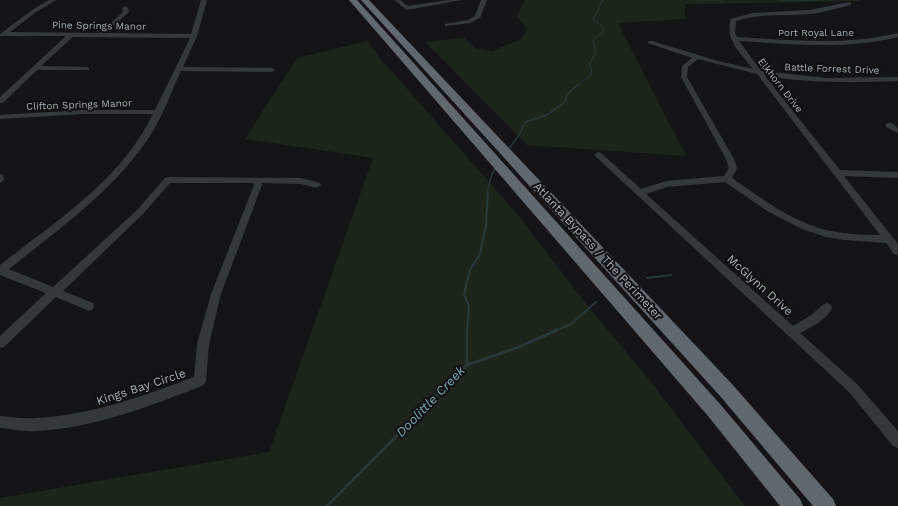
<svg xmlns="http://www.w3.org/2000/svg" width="898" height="506" font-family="'Work Sans',sans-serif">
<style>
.green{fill:#1d241c}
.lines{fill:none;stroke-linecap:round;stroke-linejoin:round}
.stream-far3{stroke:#29383b;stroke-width:1}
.stream-far2{stroke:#29383b;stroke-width:1.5}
.stream-far1{stroke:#29383b;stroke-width:2}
.stream{stroke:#29383b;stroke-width:2.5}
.minor{fill:#34383b;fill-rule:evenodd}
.highway{fill:#60676d;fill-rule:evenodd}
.labels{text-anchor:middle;stroke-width:4;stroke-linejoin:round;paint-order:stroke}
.far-street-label{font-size:10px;fill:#a4b0b7;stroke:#0f0f11}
.street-label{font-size:12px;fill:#a4b0b7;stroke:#0f0f11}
.water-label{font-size:13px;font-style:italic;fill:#78abb6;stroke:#0f0f11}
</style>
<rect width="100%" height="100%" fill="#141416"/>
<g class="green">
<path d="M524,0H859L860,1L685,4V19L618,23L686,156L527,145L425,42L464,38L475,48L492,51L519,40L528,29L517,17Z"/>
<path d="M367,41L381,59L518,215L583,300L648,378L745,506H0V498L269,452L373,158L245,139L297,58Z"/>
</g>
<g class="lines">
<g class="stream-far3">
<path d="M698,0H722"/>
<path d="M779,0H818"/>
<path d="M578,85L592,74L590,63L596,53L593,40L603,32L604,28L593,19L603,0"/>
</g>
<g class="stream-far2">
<path d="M508,150L519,135L525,122L547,115L565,102L567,94L579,84"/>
<path d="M487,193L492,174L496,168"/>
</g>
<g class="stream-far1">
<path d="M647,278L671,275"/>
<path d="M467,331L469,306L464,294L470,270L480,254L486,225L488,192"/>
<path d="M555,331L571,324L596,302"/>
</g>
<g class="stream">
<path d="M467,365L519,347L557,330"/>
<path d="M327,506L467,365V330"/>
</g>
<g class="minor">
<path d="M49,0H56L36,12L10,32L99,33L123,12L122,8L125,6L128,8L129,12L106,33L191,34L201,0H207L197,36L183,67L272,68L275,70L272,72L181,71C171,92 164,113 153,131C119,187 59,229 9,269L53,287L137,210L165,178L168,177L301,178L320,183L321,185L317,188L301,184L262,183V185L221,294L209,344L206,381L204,385C151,406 94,428 37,431C24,432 12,429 0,428V416C12,417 25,419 37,418C91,415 144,396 194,377L197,344L211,294L254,185L253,183H170L143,214L63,291L93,303L94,306L93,309L89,311L56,297L4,347L0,348V336L46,293L0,275V265C55,222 122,179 153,114H83L0,119V115L83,110H155L190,38L73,37L41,66L87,67L89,68V70H37L3,103H0V97L66,36H0V34L32,10Z"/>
<path d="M394,0H400L408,6L448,0H462L407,10Z"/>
<path d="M481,0H487L480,18L470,23L445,26V24L468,20L475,16Z"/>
<path d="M849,2L851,3V5C838,8 824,12 811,14C785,16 760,13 736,21L735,33L737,37C790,40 846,46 898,33V37C847,50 791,44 739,41L761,71L827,78L898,77V81C854,83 809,83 765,76L840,170L898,172V178L844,176L898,244V255L894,254L886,243L844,240L826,237L802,229L767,211L725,182L667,187L646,194L793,326L811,315L823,305L827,303L831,305L832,308C827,320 811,327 800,333L857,384L898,431V448L893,446L849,392L594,155L598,152L601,153L641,189L666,181L724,176L729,168L726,159L681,77L682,66L692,58L648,43V41H652L718,61L753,69C741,54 724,39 731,19L752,13L810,10ZM698,59L757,74L880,235C862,235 843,234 826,230C791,221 761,198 732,178L737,168L734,159L687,77L688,67Z"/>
<path d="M886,123H892L898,128V133L886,127Z"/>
<path d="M0,174L3,175L4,180L0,183Z"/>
</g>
<g class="highway">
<path d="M349,0H357L720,404L800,499L803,506H780L708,416Z"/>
<path d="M361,0H369L732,384L833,499L836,506H813L720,396Z"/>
</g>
</g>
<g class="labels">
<g class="far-street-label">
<text transform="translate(99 25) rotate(1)" y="4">Pine Springs Manor</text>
<text x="816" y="36">Port Royal Lane</text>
<text transform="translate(832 68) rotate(2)" y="4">Battle Forrest Drive</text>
<text transform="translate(781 85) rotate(52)" y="4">Elkhorn Drive</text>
<text transform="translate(79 104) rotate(-2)" y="4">Clifton Springs Manor</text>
</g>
<g class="street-label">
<text transform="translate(598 251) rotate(47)" y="4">Atlanta Bypass / The Perimeter</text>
<text transform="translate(760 285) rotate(42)" y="4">McGlynn Drive</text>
<text transform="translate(141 387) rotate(-18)" y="4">Kings Bay Circle</text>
</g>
<g class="water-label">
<text transform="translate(430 401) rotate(-46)" y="5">Doolittle Creek</text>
</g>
</g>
</svg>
